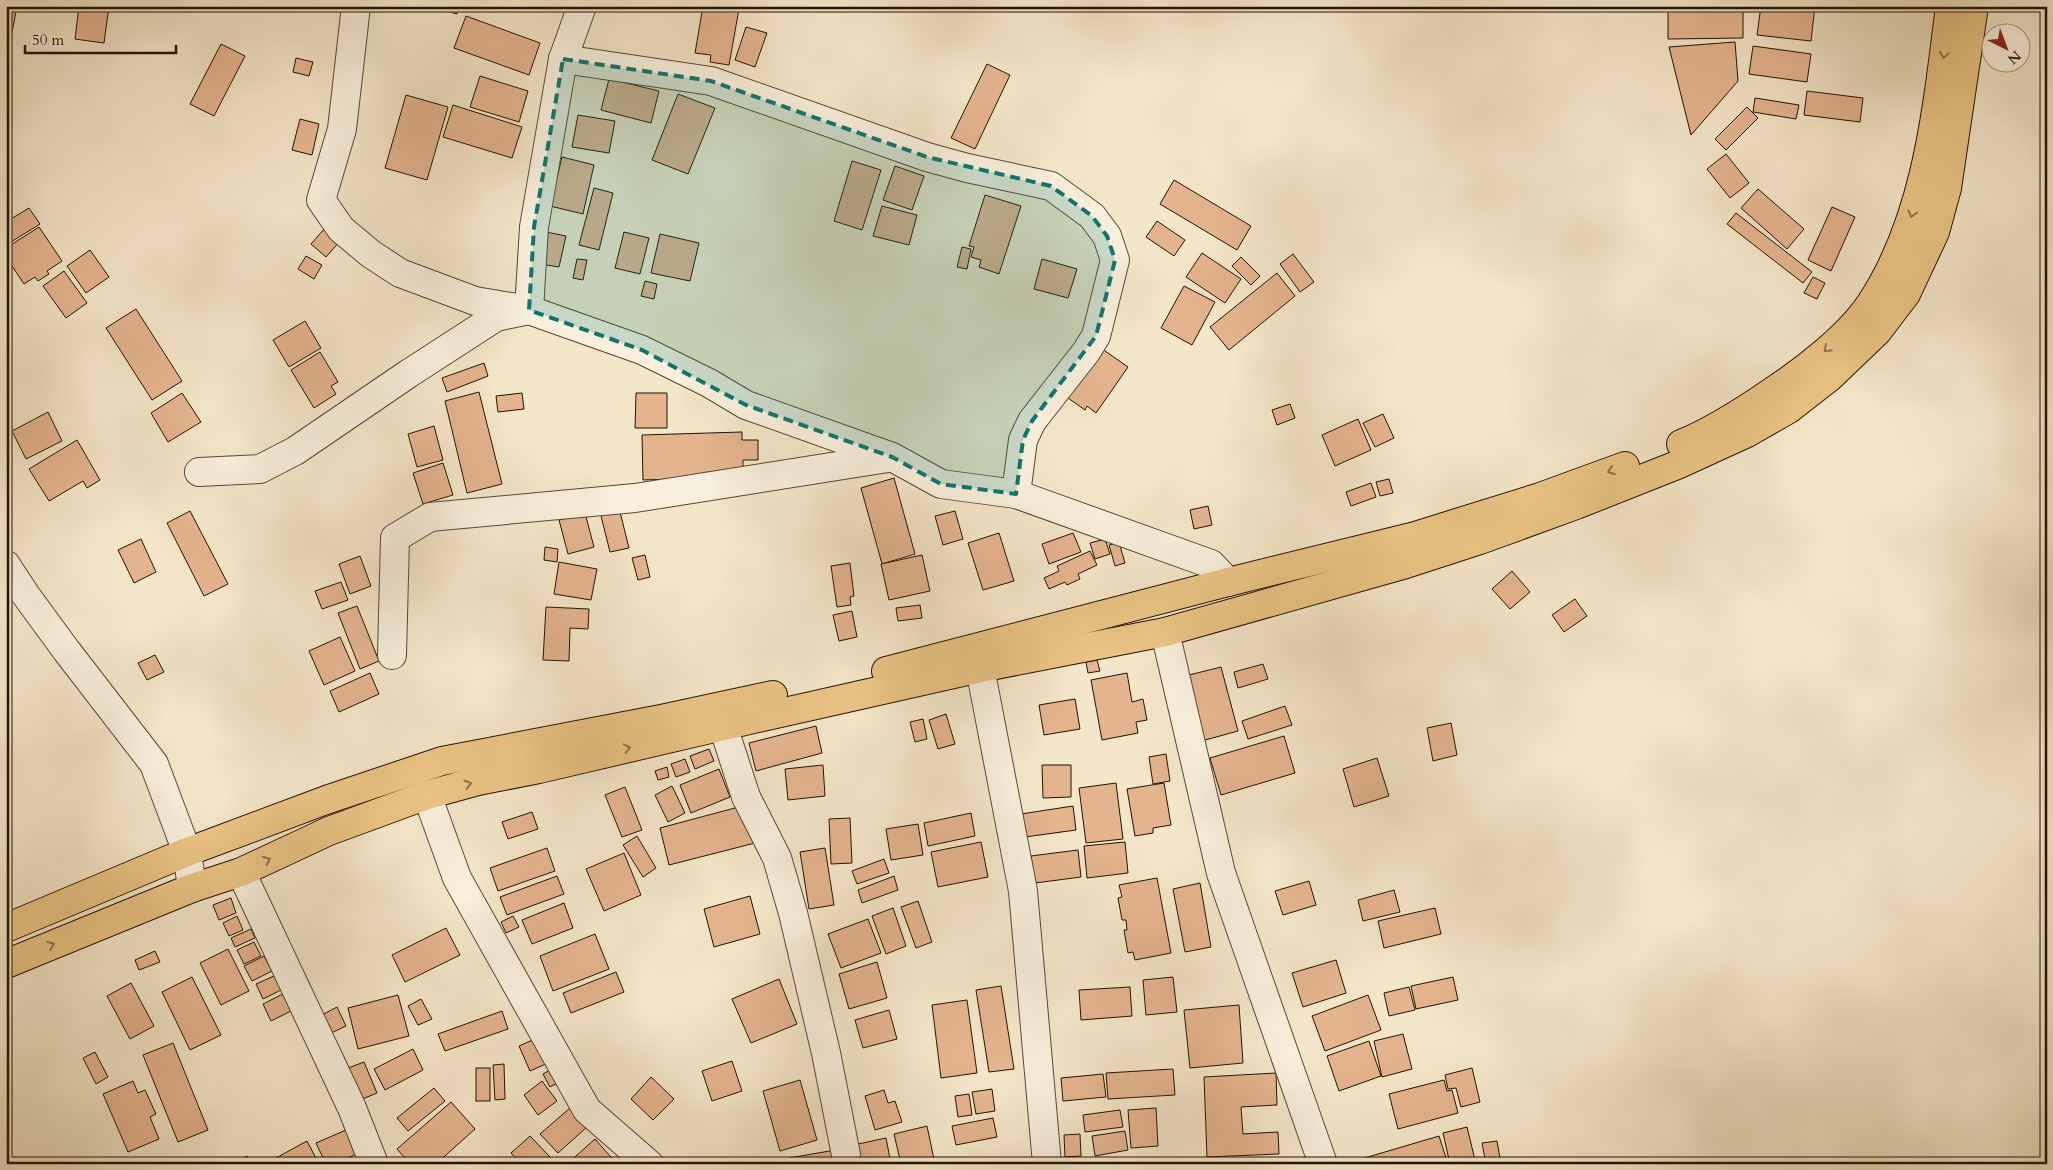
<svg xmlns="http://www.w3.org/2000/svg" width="2053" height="1170" font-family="Cardo,serif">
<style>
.building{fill:#e4b48f;stroke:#231201}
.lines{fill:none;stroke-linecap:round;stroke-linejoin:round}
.minor-casing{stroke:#574733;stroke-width:30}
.major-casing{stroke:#231201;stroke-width:30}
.minor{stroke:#f8efdc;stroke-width:28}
.major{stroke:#eac384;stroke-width:28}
.oneway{stroke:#907349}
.marked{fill:#0f766e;fill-opacity:0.2;stroke:#0f766e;stroke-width:4;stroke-dasharray:10 6;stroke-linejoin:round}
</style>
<rect width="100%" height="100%" fill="#f4e6c9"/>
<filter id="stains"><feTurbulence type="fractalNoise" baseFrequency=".004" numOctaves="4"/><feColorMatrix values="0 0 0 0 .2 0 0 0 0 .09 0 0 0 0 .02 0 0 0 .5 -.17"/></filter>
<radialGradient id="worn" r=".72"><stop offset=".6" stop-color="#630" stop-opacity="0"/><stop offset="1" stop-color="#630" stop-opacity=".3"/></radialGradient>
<g class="building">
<path d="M6,6H17L10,44L6,43Z"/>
<path d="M79,6H109L104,43L75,39Z"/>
<path d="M428,6H459L457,14Z"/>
<path d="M703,6H724L739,9L729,65L710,62L711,55L695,53Z"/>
<path d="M1668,6H1743V38L1668,39Z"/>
<path d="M1761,6H1815L1811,41L1757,35Z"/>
<path d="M466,16L540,43L529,75L454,48Z"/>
<path d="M746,27L767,33L755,67L735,60Z"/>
<path d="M1735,42L1738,81L1691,135L1669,47Z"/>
<path d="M221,44L245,56L214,116L190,104Z"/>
<path d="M1753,46L1811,54L1807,82L1749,74Z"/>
<path d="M296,58L313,62L309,76L293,72Z"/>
<path d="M987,64L1010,75L975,149L951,138Z"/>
<path d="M480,76L528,91L519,122L470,107Z"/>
<path d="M609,79L659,91L651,123L601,110Z"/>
<path d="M1807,91L1863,98L1860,122L1804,115Z"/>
<path d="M678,94L715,108L688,174L652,160Z"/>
<path d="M406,95L448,107L427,180L385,168Z"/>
<path d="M1755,98L1799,105L1796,119L1753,112Z"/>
<path d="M453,105L522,127L512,158L443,137Z"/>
<path d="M1747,107L1758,118L1726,150L1715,139Z"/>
<path d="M578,115L615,121L609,153L572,147Z"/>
<path d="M300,119L319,124L312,155L292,150Z"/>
<path d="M1726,154L1749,183L1730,198L1707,169Z"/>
<path d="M562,157L594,165L583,214L550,206Z"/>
<path d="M852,161L881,170L862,230L834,221Z"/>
<path d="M895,166L924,176L912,210L883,200Z"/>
<path d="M1174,180L1251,226L1237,250L1160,204Z"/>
<path d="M594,188L613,193L599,250L579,245Z"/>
<path d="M1758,189L1804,229L1787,249L1741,208Z"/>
<path d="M985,195L1021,206L999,274L979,267L981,260L971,257L974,247L969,246Z"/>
<path d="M882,206L917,215L909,245L873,236Z"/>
<path d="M1832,207L1855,217L1831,271L1808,260Z"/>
<path d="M29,208L40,224L6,245V222Z"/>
<path d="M1736,213L1812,272L1803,283L1727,224Z"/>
<path d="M1157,221L1185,240L1174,256L1146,237Z"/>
<path d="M39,227L62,261L47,271L49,274L38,281L35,277L24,284L6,257V248Z"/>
<path d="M325,228L340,241L326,257L311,244Z"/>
<path d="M546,232L566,236L559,267L540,264Z"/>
<path d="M624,232L649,238L640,274L615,268Z"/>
<path d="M660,234L699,243L690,281L651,273Z"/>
<path d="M962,247L971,249L967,269L957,267Z"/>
<path d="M90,250L109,277L86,293L67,266Z"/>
<path d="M1202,253L1241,279L1225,303L1186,277Z"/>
<path d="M1293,254L1314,282L1300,292L1280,264Z"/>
<path d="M306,256L322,265L314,279L298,269Z"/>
<path d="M1241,257L1260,276L1251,285L1232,266Z"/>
<path d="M577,259L587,260L583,280L573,278Z"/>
<path d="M1042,259L1077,269L1068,298L1034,289Z"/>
<path d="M64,271L87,303L66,318L43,286Z"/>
<path d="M1277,273L1295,296L1229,350L1210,327Z"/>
<path d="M1813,277L1825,283L1817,299L1804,293Z"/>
<path d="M645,281L657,284L654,299L641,296Z"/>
<path d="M1184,286L1215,302L1192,345L1161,328Z"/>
<path d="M136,309L182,381L152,400L106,328Z"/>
<path d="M305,321L321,348L289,367L273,340Z"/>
<path d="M1095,344L1128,367L1096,413L1087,406L1085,410L1061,393Z"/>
<path d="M320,352L338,382L331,386L336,394L314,408L291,370Z"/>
<path d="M484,363L488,376L447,392L442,378Z"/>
<path d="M479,392L502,484L467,493L445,401Z"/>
<path d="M182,393L201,422L168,442L151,413Z"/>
<path d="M522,393L524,409L498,412L496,396Z"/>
<path d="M636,393H667V428H635Z"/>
<path d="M1290,404L1295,418L1277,425L1272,410Z"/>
<path d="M48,412L62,441L26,459L12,431Z"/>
<path d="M1383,414L1394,438L1375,447L1363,423Z"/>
<path d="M1358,419L1371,450L1335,466L1322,435Z"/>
<path d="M434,426L443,460L417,467L408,434Z"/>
<path d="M742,432V440H758V460H743V477L643,480L642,435Z"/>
<path d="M77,440L100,480L87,488L83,481L49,501L29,469Z"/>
<path d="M443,463L453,495L423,504L413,473Z"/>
<path d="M894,478L915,554L882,564L861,488Z"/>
<path d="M1389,479L1393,493L1380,496L1376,482Z"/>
<path d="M1371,483L1376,497L1351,506L1346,492Z"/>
<path d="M618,504L629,548L610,552L599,508Z"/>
<path d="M1208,506L1212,525L1194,529L1190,510Z"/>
<path d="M190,511L228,584L204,596L167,523Z"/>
<path d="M955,511L963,539L943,545L935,516Z"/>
<path d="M585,513L594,547L568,554L559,520Z"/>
<path d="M999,533L1014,581L983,590L968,543Z"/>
<path d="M1073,533L1081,552L1049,564L1042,544Z"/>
<path d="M141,539L156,572L134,583L118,550Z"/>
<path d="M1105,539L1110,554L1095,559L1090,543Z"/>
<path d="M1119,542L1125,563L1115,566L1109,545Z"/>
<path d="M545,547L558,549L557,562L544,560Z"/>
<path d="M1090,551L1097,565L1078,574L1080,579L1067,585L1065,582L1049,589L1044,578L1059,571L1057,566Z"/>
<path d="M645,555L650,577L638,580L632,558Z"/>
<path d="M922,555L930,591L889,600L881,564Z"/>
<path d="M360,556L371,586L350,594L339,564Z"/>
<path d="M559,562L597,569L591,600L554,594Z"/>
<path d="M850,563L854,596L850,597L851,605L837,607L831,566Z"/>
<path d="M1512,571L1530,592L1510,609L1492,589Z"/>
<path d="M341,582L348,600L322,609L315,591Z"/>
<path d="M1575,599L1587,616L1564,632L1552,615Z"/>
<path d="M920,605L922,618L898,621L896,608Z"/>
<path d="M357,606L379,661L360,669L338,613Z"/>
<path d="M546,607L589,609L588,629L570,628L569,661L543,660Z"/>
<path d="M852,611L857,637L839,641L833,615Z"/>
<path d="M340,637L355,671L324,685L309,651Z"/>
<path d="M155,655L164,672L147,680L138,663Z"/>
<path d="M1097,660L1100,671L1088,673L1086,662Z"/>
<path d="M1263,664L1268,679L1238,688L1234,672Z"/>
<path d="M1221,667L1238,731L1198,742L1181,677Z"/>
<path d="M370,673L379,694L339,712L330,691Z"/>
<path d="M1127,673L1132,702L1143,699L1147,720L1136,722L1138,733L1102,740L1091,680Z"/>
<path d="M1075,699L1080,729L1044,735L1039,705Z"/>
<path d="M1285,706L1292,725L1248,739L1242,721Z"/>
<path d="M946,714L955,744L938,749L929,720Z"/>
<path d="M923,719L927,739L915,742L910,722Z"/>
<path d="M1451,723L1457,755L1433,761L1427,728Z"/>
<path d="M816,726L822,753L756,771L749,743Z"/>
<path d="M1284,736L1295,773L1221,795L1210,758Z"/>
<path d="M709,749L714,761L695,769L690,756Z"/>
<path d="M1166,754L1170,781L1153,784L1149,757Z"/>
<path d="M1377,758L1389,796L1354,807L1343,769Z"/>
<path d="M685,759L690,772L676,777L671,764Z"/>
<path d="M823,765L825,796L788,800L785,769Z"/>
<path d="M1042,765H1071V797L1043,798Z"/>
<path d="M667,767L669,777L658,780L655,771Z"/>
<path d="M719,769L730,797L691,813L680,785Z"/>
<path d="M1116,783L1123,839L1086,843L1079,788Z"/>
<path d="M1164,783L1171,825L1153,828V833L1135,836L1127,789Z"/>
<path d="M672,786L685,813L668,822L655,795Z"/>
<path d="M625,787L642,830L622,837L605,795Z"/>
<path d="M746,805L755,843L669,865L660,828Z"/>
<path d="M1073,806L1076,830L1025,837L1021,814Z"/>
<path d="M532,812L538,829L508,839L502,822Z"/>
<path d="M971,813L975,836L928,846L924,823Z"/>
<path d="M850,818L852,863L831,864L829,819Z"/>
<path d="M918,824L923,855L891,860L886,829Z"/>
<path d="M637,836L656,868L643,877L623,845Z"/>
<path d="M981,842L988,877L938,887L931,852Z"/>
<path d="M1125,842L1128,873L1087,878L1084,846Z"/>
<path d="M547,848L555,871L498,891L490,868Z"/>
<path d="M825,848L834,905L809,909L800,852Z"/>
<path d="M1078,850L1081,877L1035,883L1031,856Z"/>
<path d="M624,853L641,895L604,911L586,869Z"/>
<path d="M884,859L889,873L857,884L852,871Z"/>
<path d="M557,876L564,894L507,915L500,897Z"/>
<path d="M894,876L898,890L862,903L858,890Z"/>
<path d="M1157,878L1171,953L1135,960L1133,952L1128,953L1124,930H1127L1126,920H1122L1118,898L1122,897L1119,885Z"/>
<path d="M1309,881L1316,905L1283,915L1275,891Z"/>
<path d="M1200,883L1211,947L1185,952L1173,889Z"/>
<path d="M1394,890L1400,912L1363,921L1358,900Z"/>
<path d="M750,896L760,934L714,947L704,909Z"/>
<path d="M231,898L236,913L219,920L213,905Z"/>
<path d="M918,901L932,942L916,948L901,907Z"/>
<path d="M564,903L573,928L532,944L522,920Z"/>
<path d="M893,908L906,946L886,954L872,916Z"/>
<path d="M1435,908L1441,934L1384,948L1378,921Z"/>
<path d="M237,916L243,930L229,936L223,923Z"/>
<path d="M513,916L519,927L506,933L501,922Z"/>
<path d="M868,919L881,953L841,968L828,934Z"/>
<path d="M446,928L460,955L405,982L392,955Z"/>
<path d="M251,929L255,938L235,947L231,938Z"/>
<path d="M595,934L609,969L553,991L540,956Z"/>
<path d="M254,942L261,956L244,964L237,950Z"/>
<path d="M228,949L249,991L221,1005L200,963Z"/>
<path d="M155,951L160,962L139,970L135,960Z"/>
<path d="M264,956L272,971L252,981L244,966Z"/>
<path d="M1336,960L1346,993L1303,1007L1292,973Z"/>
<path d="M877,962L887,998L849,1009L839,974Z"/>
<path d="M616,972L624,992L571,1013L563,993Z"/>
<path d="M276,975L283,989L263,999L256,984Z"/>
<path d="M192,977L221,1035L190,1050L162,992Z"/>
<path d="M1173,977L1177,1012L1146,1015L1143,980Z"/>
<path d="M1453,977L1458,1000L1416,1009L1411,986Z"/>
<path d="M779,979L797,1024L751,1043L732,999Z"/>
<path d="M131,983L154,1026L130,1039L107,996Z"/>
<path d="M1001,986L1014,1069L989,1072L976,990Z"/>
<path d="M1130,987L1132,1016L1081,1020L1079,990Z"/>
<path d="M1409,987L1415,1010L1389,1016L1384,993Z"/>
<path d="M283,994L291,1011L271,1021L263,1004Z"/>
<path d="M398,995L409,1036L358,1049L348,1008Z"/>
<path d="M1368,995L1381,1030L1325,1051L1312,1016Z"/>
<path d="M421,999L432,1019L418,1025L408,1006Z"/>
<path d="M967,1000L977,1073L941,1078L932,1005Z"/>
<path d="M1239,1005L1243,1063L1190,1068L1184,1010Z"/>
<path d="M337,1007L346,1026L331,1033L322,1015Z"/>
<path d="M889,1010L897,1039L863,1048L855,1020Z"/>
<path d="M502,1011L508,1029L445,1051L438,1034Z"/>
<path d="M1403,1034L1412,1069L1382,1077L1374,1041Z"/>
<path d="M537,1038L548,1063L530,1071L519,1046Z"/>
<path d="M1369,1041L1381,1076L1339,1091L1327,1056Z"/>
<path d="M173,1043L208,1130L178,1142L143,1055Z"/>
<path d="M413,1049L423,1070L385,1090L374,1069Z"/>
<path d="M95,1052L108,1077L96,1084L83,1058Z"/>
<path d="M732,1061L742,1091L712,1101L702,1071Z"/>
<path d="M364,1062L377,1093L360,1100L348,1068Z"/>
<path d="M504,1064L505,1099L495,1100L493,1065Z"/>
<rect x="476" y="1068" width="14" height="33"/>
<path d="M554,1068L561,1081L550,1087L543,1074Z"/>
<path d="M1472,1068L1480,1102L1461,1107L1456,1088L1448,1089L1445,1075Z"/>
<path d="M1173,1069L1175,1095L1108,1099L1106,1073Z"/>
<path d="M1276,1073L1277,1105L1241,1107L1243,1134L1278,1132L1279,1154L1207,1157L1204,1077Z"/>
<path d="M1103,1074L1106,1097L1063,1101L1061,1078Z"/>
<path d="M651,1077L674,1099L653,1120L631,1099Z"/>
<path d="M800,1080L817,1140L780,1151L763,1091Z"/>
<path d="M1444,1080L1447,1091L1452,1090L1458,1113L1398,1129L1389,1094Z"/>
<path d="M133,1081L138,1093L145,1090L156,1114L150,1117L159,1139L128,1152L103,1094Z"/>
<path d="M542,1081L557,1101L538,1115L524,1095Z"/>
<path d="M434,1088L445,1101L408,1131L397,1118Z"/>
<path d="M992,1089L995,1111L976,1114L972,1092Z"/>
<path d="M884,1090L888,1103L895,1101L902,1122L875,1130L865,1096Z"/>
<path d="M969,1094L972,1115L958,1117L955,1096Z"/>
<path d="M451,1102L475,1129L436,1164H410L397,1149Z"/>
<path d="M570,1108L587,1127L558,1153L540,1134Z"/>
<path d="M1156,1108L1158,1146L1131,1148L1128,1110Z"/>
<path d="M1120,1110L1123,1127L1085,1132L1083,1115Z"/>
<path d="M993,1118L997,1137L956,1145L952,1126Z"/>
<path d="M927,1126L935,1164H901L894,1134Z"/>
<path d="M1467,1127L1476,1164H1450L1443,1133Z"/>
<path d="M346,1130L356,1154L336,1164H326L316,1143Z"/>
<path d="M1125,1131L1128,1150L1095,1156L1092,1136Z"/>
<path d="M1080,1134L1081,1156L1065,1157L1064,1135Z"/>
<path d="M530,1136L550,1157L542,1164H521L511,1153Z"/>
<path d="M1439,1136L1448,1164H1352L1351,1162Z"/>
<path d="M886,1138L891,1164H853L849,1146Z"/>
<path d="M595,1139L617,1164H567Z"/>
<path d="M307,1141L319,1164H265Z"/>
<path d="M1497,1141L1501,1164H1486L1482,1143Z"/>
<path d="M841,1149L844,1164H790L789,1158Z"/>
<path d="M247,1156L251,1164H234Z"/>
</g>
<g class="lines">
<g class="minor-casing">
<g id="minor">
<path d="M356,6L342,129L321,200L341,229L371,254L400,273L475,301L529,310L642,350L709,383L746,405L892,457L941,484L1016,494L1211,564L1228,582"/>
<path d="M563,59L711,81L927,157L967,168L1051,186L1092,216L1107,236L1115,260L1096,336L1086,352L1032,421L1023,440L1016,494"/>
<path d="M199,472L260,469L295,451L408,374L496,317L529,310L534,227L563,59L582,6"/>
<path d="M6,565L25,594L66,650L154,764L187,852L192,888"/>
<path d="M1165,632L1221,873L1323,1164"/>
<path d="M392,655L395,538L430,517L635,498L888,458"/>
<path d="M980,668L1023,891L1047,1164"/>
<path d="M723,726L746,797L777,858L793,913L826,1053L846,1155"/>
<path d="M427,795L457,878L587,1110L649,1164"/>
<path d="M241,872L352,1108L374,1164"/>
</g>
</g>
<g class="major-casing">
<g id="major">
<path d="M1681,444C1713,431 1744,411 1773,391C1805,370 1850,335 1871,303C1928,216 1937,107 1950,6"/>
<path d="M886,671L1228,582L1415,536L1540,497L1625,466"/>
<path d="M6,928L187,852L326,800L442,761L661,719L773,695"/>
<path d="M6,964L192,888L241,872L329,831L427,795L478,781L539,769L723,726L980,668L1165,632L1406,564L1480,540L1576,505L1677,465L1747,433L1789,409L1830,377L1877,332L1906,294L1935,232L1947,188L1974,6"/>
</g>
</g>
<use href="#minor" class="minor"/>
<use href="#major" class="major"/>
</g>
<defs><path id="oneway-chevron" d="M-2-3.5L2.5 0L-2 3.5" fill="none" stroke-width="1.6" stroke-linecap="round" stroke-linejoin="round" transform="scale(1.25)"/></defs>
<g class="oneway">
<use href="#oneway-chevron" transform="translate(1944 55) rotate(98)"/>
<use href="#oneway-chevron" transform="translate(1912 214) rotate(106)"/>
<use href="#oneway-chevron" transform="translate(1827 349) rotate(138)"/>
<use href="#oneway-chevron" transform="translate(1611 471) rotate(160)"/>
<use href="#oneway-chevron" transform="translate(627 748) rotate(-13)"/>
<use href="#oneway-chevron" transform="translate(468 784) rotate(-16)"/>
<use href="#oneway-chevron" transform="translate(267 860) rotate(-25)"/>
<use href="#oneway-chevron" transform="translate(51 945) rotate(-22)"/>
</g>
<path class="marked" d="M563,59L711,81L927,157L1051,186L1092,216L1107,236L1115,260L1096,336L1032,421L1023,440L1016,494L941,484L892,457L746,405L642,350L529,310L534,227Z"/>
<rect width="2053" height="1170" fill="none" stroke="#f4e6c9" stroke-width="25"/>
<rect x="8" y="8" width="2038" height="1155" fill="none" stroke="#231201" stroke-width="2.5"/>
<rect x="12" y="12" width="2028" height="1145" fill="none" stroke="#231201"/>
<g transform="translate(2006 48) rotate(138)"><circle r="24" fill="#f8efdc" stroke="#a39784"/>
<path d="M0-4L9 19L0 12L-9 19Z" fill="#8f2418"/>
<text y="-8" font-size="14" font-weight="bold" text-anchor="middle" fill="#231201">N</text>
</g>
<path d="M25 45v8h151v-8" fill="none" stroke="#231201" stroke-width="2.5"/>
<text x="32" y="45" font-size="15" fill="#231201" stroke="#f8efdc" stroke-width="4" paint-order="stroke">50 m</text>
<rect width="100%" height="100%" filter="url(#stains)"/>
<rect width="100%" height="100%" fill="url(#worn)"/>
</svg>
